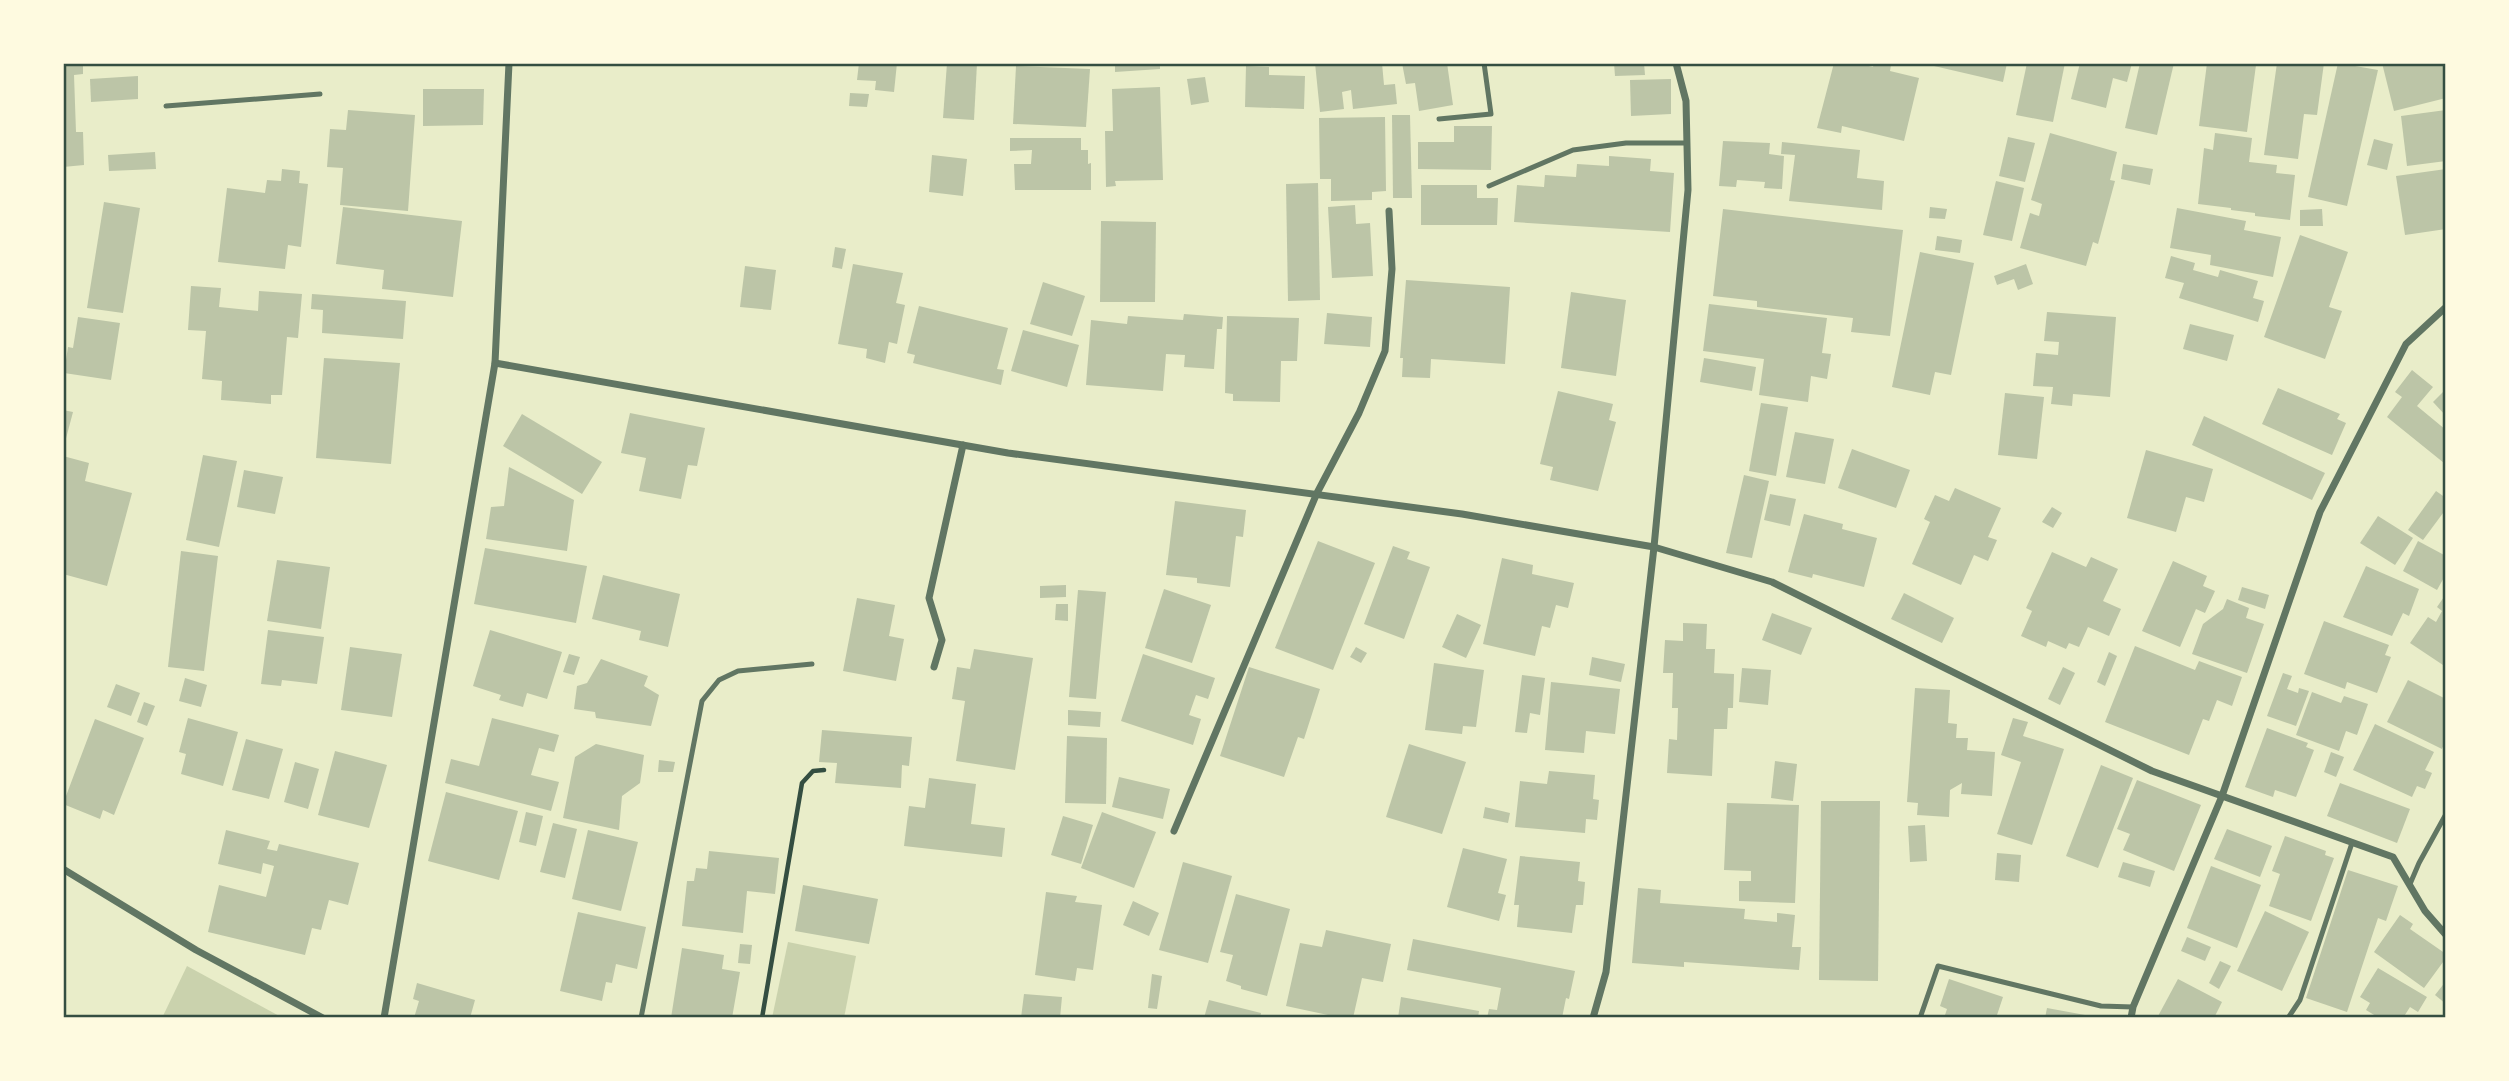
<svg xmlns="http://www.w3.org/2000/svg" width="2509" height="1081" font-family="Overpass,sans-serif">
<style>
.green{fill:#cad2ad}
.building{fill:#bcc5a7}
.lines{fill:none;stroke-linecap:round;stroke-linejoin:round}
.path{stroke:#344e41;stroke-width:4.5}
.service{stroke:#617663;stroke-width:5}
.minor{stroke:#617663;stroke-width:7}
.neatline{fill:none;stroke:#344e41;stroke-width:2.5}
</style>
<rect width="100%" height="100%" fill="#e9edc9"/>
<g class="green">
<path d="M788,942L856,956L844,1018H772Z"/>
<path d="M187,966L283,1018H162Z"/>
</g>
<g class="building">
<path d="M63,63H83V74L74,75L76,132H83L84,165L63,167Z"/>
<path d="M859,63H897L894,92L875,90L876,81L857,80Z"/>
<path d="M947,63H977L974,120L943,118Z"/>
<path d="M1115,63H1160V69L1115,72Z"/>
<path d="M1315,63H1382L1384,85L1395,84L1397,104L1353,109L1351,90L1342,92L1344,109L1320,112Z"/>
<path d="M1402,63H1447L1453,105L1419,111L1415,83L1406,84Z"/>
<path d="M1614,63H1644L1645,75L1615,76Z"/>
<path d="M1834,63H1856L1873,67L1874,63H1884L1891,65L1890,71L1919,78L1904,141L1842,126L1841,133L1817,128Z"/>
<path d="M1935,63H2007L2003,82L1934,66Z"/>
<path d="M2027,63H2065L2053,122L2016,115Z"/>
<path d="M2080,63H2132L2127,82L2113,78L2106,108L2071,99Z"/>
<path d="M2140,63H2174L2157,135L2125,128Z"/>
<path d="M2207,63L2256,65L2247,132L2199,126Z"/>
<path d="M2277,63H2324L2317,115L2304,114L2298,159L2264,155Z"/>
<path d="M2338,63L2378,70L2347,206L2308,197Z"/>
<path d="M2382,63H2446V98L2394,111Z"/>
<path d="M1016,66L1090,69L1086,127L1013,124Z"/>
<path d="M1246,66L1269,67V75L1305,76L1304,109L1245,107Z"/>
<path d="M138,76V99L91,102L90,79Z"/>
<path d="M1205,77L1209,102L1191,105L1187,79Z"/>
<path d="M1671,79V114L1631,116L1630,80Z"/>
<path d="M1160,87L1163,180L1115,181L1116,186L1106,187L1105,131H1113L1112,89Z"/>
<path d="M423,89H484L483,125L423,126Z"/>
<path d="M850,93L869,94L867,107L849,106Z"/>
<path d="M348,110L415,115L408,211L340,205L343,168L327,167L330,129L346,130Z"/>
<path d="M2446,110V161L2407,166L2401,116Z"/>
<path d="M1392,115H1410L1412,198H1393Z"/>
<path d="M1385,117L1386,191L1372,192V200L1331,201V179H1320L1319,118Z"/>
<path d="M1454,126H1492L1491,170L1418,169V142H1454Z"/>
<path d="M2050,133L2117,152L2110,180L2115,181L2098,244L2093,242L2086,266L2020,248L2030,213L2039,216L2042,204L2031,200Z"/>
<path d="M2215,133L2252,138L2249,162L2277,165L2276,173L2295,175L2290,220L2255,216V213L2231,210V208L2198,204L2204,148L2213,150Z"/>
<path d="M2008,137L2035,143L2025,182L1999,176Z"/>
<path d="M1010,138H1081V150H1088V164L1091,163V190H1015L1014,164H1031L1032,150L1010,151Z"/>
<path d="M2374,139L2393,144L2387,170L2367,165Z"/>
<path d="M1723,141L1770,143L1769,154L1784,156L1782,189L1764,188L1765,182L1737,180L1736,187L1719,186Z"/>
<path d="M1782,142L1860,150L1857,178L1884,181L1882,210L1789,201L1795,155L1781,154Z"/>
<path d="M155,152L156,169L109,171L108,155Z"/>
<path d="M932,155L967,159L963,196L929,192Z"/>
<path d="M1609,156L1651,159L1650,171L1674,173L1670,232L1514,222L1517,185L1544,187L1545,175L1576,177L1577,164L1609,166Z"/>
<path d="M2123,164L2153,169L2150,185L2121,179Z"/>
<path d="M282,169L300,171L299,183L308,184L301,247L288,245L285,269L218,262L227,188L265,193L267,180L281,181Z"/>
<path d="M2446,169V229L2405,235L2396,176Z"/>
<path d="M1996,181L2024,188L2012,241L1983,235Z"/>
<path d="M1318,183L1320,300L1288,301L1286,184Z"/>
<path d="M1421,185H1477V198H1498L1497,225H1421Z"/>
<path d="M104,202L140,208L123,313L87,308Z"/>
<path d="M1355,205L1356,224L1370,223L1373,276L1332,278L1328,207Z"/>
<path d="M343,207L462,221L453,297L382,289L384,270L336,264Z"/>
<path d="M1930,207L1947,209L1945,219L1929,218Z"/>
<path d="M2177,208L2246,221L2244,230L2281,237L2273,277L2210,265L2211,255L2170,248Z"/>
<path d="M1723,209L1903,230L1890,336L1851,332L1853,318L1757,307V301L1713,296Z"/>
<path d="M2322,209L2323,226H2300V210Z"/>
<path d="M1101,221L1156,222L1155,302H1100Z"/>
<path d="M2300,235L2348,252L2329,307L2342,311L2325,359L2264,337Z"/>
<path d="M1937,236L1962,240L1960,253L1935,250Z"/>
<path d="M835,247L846,249L842,269L832,267Z"/>
<path d="M1920,252L1974,263L1951,375L1935,372L1930,395L1892,387Z"/>
<path d="M2171,256L2195,263L2193,270L2218,277L2220,270L2258,281L2253,298L2264,301L2258,322L2179,298L2184,283L2165,278Z"/>
<path d="M853,264L903,273L896,303L905,305L897,344L889,342L885,363L866,358L867,349L838,344Z"/>
<path d="M2026,264L2033,284L2018,290L2014,279L1997,285L1994,276Z"/>
<path d="M745,266L776,270L771,310L740,307Z"/>
<path d="M1406,280L1510,287L1505,364L1431,359L1430,378L1402,377L1403,358H1400Z"/>
<path d="M1043,282L1085,296L1072,336L1030,324Z"/>
<path d="M191,286L221,288L219,307L258,311L259,291L302,294L298,338L287,337L282,395H271V404L221,400L222,381L202,379L206,331L188,330Z"/>
<path d="M1571,292L1626,300L1616,376L1561,368Z"/>
<path d="M312,294L406,301L403,339L322,333L323,310L311,309Z"/>
<path d="M1709,304L1827,318L1822,353L1831,354L1827,379L1811,376L1808,402L1759,395L1764,359L1703,351Z"/>
<path d="M919,306L1008,328L997,369L1004,370L1001,385L913,363L915,355L907,353Z"/>
<path d="M2047,312L2116,317L2110,397L2073,394L2072,406L2051,404L2053,387L2033,386L2036,353L2058,355L2059,342L2044,341Z"/>
<path d="M1327,313L1372,317L1370,347L1324,344Z"/>
<path d="M1184,314L1223,317L1222,329H1217L1214,369L1184,367L1185,355L1166,354L1163,391L1086,385L1091,320L1127,324L1128,316L1183,320Z"/>
<path d="M1227,316L1299,318L1297,361H1281L1280,402L1233,401V394L1225,393Z"/>
<path d="M78,317L120,323L111,380L64,373L68,347L73,348Z"/>
<path d="M2190,324L2234,335L2227,361L2183,349Z"/>
<path d="M1023,330L1079,345L1067,387L1011,371Z"/>
<path d="M324,358L400,363L391,464L316,458Z"/>
<path d="M1704,358L1756,367L1752,391L1700,382Z"/>
<path d="M2412,370L2433,387L2417,406L2446,430L2444,463L2387,417L2402,397L2395,392Z"/>
<path d="M2278,388L2340,414L2337,419L2346,423L2332,455L2262,424Z"/>
<path d="M2446,389V416L2433,402Z"/>
<path d="M1558,391L1613,404L1609,420L1616,422L1598,491L1550,480L1553,467L1540,464Z"/>
<path d="M2005,393L2044,397L2037,459L1998,455Z"/>
<path d="M1761,403L1788,407L1776,476L1749,471Z"/>
<path d="M63,410L73,412L64,446H63Z"/>
<path d="M630,413L705,428L697,466L688,465L681,499L639,491L646,458L621,453Z"/>
<path d="M522,414L602,462L582,494L503,446Z"/>
<path d="M2204,416L2325,473L2312,500L2192,445Z"/>
<path d="M1795,432L1834,439L1825,484L1786,477Z"/>
<path d="M1852,449L1910,470L1896,508L1838,488Z"/>
<path d="M2146,450L2213,469L2204,502L2186,497L2176,532L2127,518Z"/>
<path d="M203,455L237,461L219,547L186,540Z"/>
<path d="M63,456L89,463L85,481L132,493L107,586L63,574Z"/>
<path d="M509,467L574,500L567,551L486,539L491,507L504,506Z"/>
<path d="M244,470L283,477L275,514L237,507Z"/>
<path d="M1744,475L1769,481L1752,558L1726,553Z"/>
<path d="M1955,488L2001,508L1988,537L1997,540L1988,561L1974,555L1961,585L1912,564L1930,522L1924,519L1935,495L1949,501Z"/>
<path d="M2436,491L2446,498V509L2423,540L2408,530Z"/>
<path d="M1770,494L1796,499L1790,526L1764,520Z"/>
<path d="M1175,501L1246,510L1243,537L1236,536L1230,587L1197,583V578L1166,575Z"/>
<path d="M2052,507L2062,513L2053,528L2042,522Z"/>
<path d="M1804,514L1843,524L1842,529L1877,538L1864,587L1813,574L1812,578L1788,572Z"/>
<path d="M2378,516L2413,538L2395,565L2360,543Z"/>
<path d="M1318,541L1375,563L1333,670L1275,648Z"/>
<path d="M2418,541L2446,556V574L2437,590L2403,571Z"/>
<path d="M1393,546L1410,552L1407,559L1430,567L1404,639L1364,624Z"/>
<path d="M485,548L587,566L576,623L474,604Z"/>
<path d="M181,551L218,556L204,671L168,667Z"/>
<path d="M2052,552L2086,567L2091,557L2118,569L2103,601L2121,609L2109,636L2088,627L2079,647L2069,643L2066,649L2048,641L2046,647L2021,636L2032,611L2026,608Z"/>
<path d="M1502,558L1533,565L1532,574L1574,583L1568,608L1556,605L1550,628L1542,626L1535,656L1483,644Z"/>
<path d="M277,560L330,567L321,629L267,621Z"/>
<path d="M2173,561L2207,576L2203,586L2215,591L2205,613L2196,609L2180,647L2142,631Z"/>
<path d="M2366,566L2419,589L2409,616L2403,613L2392,636L2343,617Z"/>
<path d="M603,575L680,594L668,647L639,640L641,631L592,619Z"/>
<path d="M1066,585V597L1040,598V586Z"/>
<path d="M2242,587L2269,595L2265,609L2238,600Z"/>
<path d="M1164,589L1211,605L1192,663L1145,648Z"/>
<path d="M1078,590L1106,592L1096,699L1069,697Z"/>
<path d="M1904,593L1954,618L1942,643L1891,619Z"/>
<path d="M2446,594V667L2410,643L2428,617L2436,622L2442,611L2437,607Z"/>
<path d="M857,598L895,605L889,636L904,639L896,681L843,671Z"/>
<path d="M2227,599L2249,608L2246,618L2264,624L2247,673L2192,654L2203,624L2223,609Z"/>
<path d="M1056,604H1068V621L1055,620Z"/>
<path d="M1772,613L1812,628L1801,655L1762,640Z"/>
<path d="M1457,614L1481,625L1466,658L1442,647Z"/>
<path d="M2324,621L2389,645L2385,655L2391,657L2377,693L2347,682L2345,689L2304,674Z"/>
<path d="M1683,623L1707,624L1706,649H1715L1714,673L1734,674L1733,708H1728L1727,729H1714L1712,776L1667,773L1669,739L1677,740L1678,708H1672L1673,673H1663L1665,640L1683,641Z"/>
<path d="M268,630L324,637L317,684L282,680L281,686L261,684Z"/>
<path d="M490,630L562,652L547,699L527,693L523,707L499,700L501,695L473,686Z"/>
<path d="M2135,646L2195,670L2199,661L2242,677L2232,706L2217,700L2209,721L2203,719L2189,755L2105,722Z"/>
<path d="M350,647L402,654L392,717L341,710Z"/>
<path d="M1356,647L1367,653L1361,663L1350,657Z"/>
<path d="M974,649L1033,658L1015,770L956,761L965,701L952,699L957,667L970,669Z"/>
<path d="M2109,652L2117,656L2105,686L2097,682Z"/>
<path d="M569,654L580,657L574,675L563,672Z"/>
<path d="M1143,654L1215,678L1208,699L1196,695L1189,715L1201,719L1193,745L1121,721Z"/>
<path d="M1592,657L1625,664L1621,682L1589,675Z"/>
<path d="M601,659L648,676L644,686L659,695L651,726L596,718L595,712L574,709L577,686L587,683Z"/>
<path d="M1434,663L1484,670L1476,727L1463,726L1462,734L1425,730Z"/>
<path d="M1249,667L1320,689L1304,739L1298,737L1284,777L1220,756Z"/>
<path d="M2063,667L2075,673L2060,705L2048,699Z"/>
<path d="M1742,668L1771,670L1768,705L1739,702Z"/>
<path d="M2283,673L2292,676L2287,689L2298,693L2299,688L2309,691L2296,726L2267,716Z"/>
<path d="M1522,675L1545,678L1540,715L1530,713L1527,733L1515,732Z"/>
<path d="M185,678L207,685L201,707L179,701Z"/>
<path d="M2408,680L2446,699V740L2442,749L2387,722Z"/>
<path d="M1551,682L1620,689L1615,734L1586,731L1584,753L1545,750Z"/>
<path d="M116,684L140,693L131,716L107,707Z"/>
<path d="M1915,688L1950,690L1948,723L1957,724L1956,738H1968L1967,750L1995,752L1992,796L1961,794L1962,783L1950,790L1949,817L1917,815L1918,803L1907,802Z"/>
<path d="M2312,692L2341,703L2344,696L2368,704L2357,735L2346,731L2339,751L2296,735Z"/>
<path d="M144,702L155,706L147,726L137,722Z"/>
<path d="M1068,710L1101,712L1100,727L1068,725Z"/>
<path d="M188,718L238,732L223,786L181,774L186,754L179,752Z"/>
<path d="M492,718L559,735L554,752L539,748L531,775L559,782L551,811L445,783L451,759L479,766Z"/>
<path d="M2013,718L2028,722L2023,736L2064,749L2032,845L1997,834L2021,762L2001,755Z"/>
<path d="M95,719L144,738L114,815L103,810L100,819L63,804Z"/>
<path d="M2375,724L2434,752L2425,770L2432,773L2425,789L2417,786L2412,797L2353,770Z"/>
<path d="M2267,728L2308,743L2306,747L2314,750L2296,797L2275,790L2273,797L2245,787Z"/>
<path d="M822,730L912,737L909,766L902,765L901,788L835,783L837,763L819,762Z"/>
<path d="M1067,736L1107,738L1106,804L1065,803Z"/>
<path d="M246,739L283,749L269,799L232,790Z"/>
<path d="M596,744L644,755L640,783L622,796L619,830L563,818L575,757Z"/>
<path d="M1409,744L1466,762L1442,834L1386,817Z"/>
<path d="M335,751L387,765L369,828L318,815Z"/>
<path d="M2331,752L2344,757L2336,777L2324,772Z"/>
<path d="M659,760L675,762L673,772H658Z"/>
<path d="M1775,761L1797,764L1793,801L1771,798Z"/>
<path d="M295,762L319,769L308,809L284,802Z"/>
<path d="M2101,765L2133,778L2098,868L2066,856Z"/>
<path d="M1549,771L1595,775L1593,799L1599,800L1597,820L1586,819L1585,833L1515,827L1520,781L1547,784Z"/>
<path d="M1119,777L1170,789L1163,819L1112,807Z"/>
<path d="M929,778L976,784L971,824L1005,828L1002,857L904,846L909,806L925,808Z"/>
<path d="M2137,780L2201,805L2174,871L2123,850L2130,834L2117,829Z"/>
<path d="M2340,783L2410,809L2397,843L2327,816Z"/>
<path d="M446,792L518,811L499,880L428,861Z"/>
<path d="M1821,801H1880L1878,981L1819,980Z"/>
<path d="M1727,803L1799,805L1795,903L1739,901V881H1751V871L1724,870Z"/>
<path d="M1485,807L1510,813L1508,823L1483,818Z"/>
<path d="M526,812L543,816L536,846L519,842Z"/>
<path d="M1102,812L1156,832L1134,888L1081,868Z"/>
<path d="M1063,816L1093,825L1081,864L1051,855Z"/>
<path d="M553,823L577,829L565,878L540,872Z"/>
<path d="M1925,825L1927,861L1910,862L1908,826Z"/>
<path d="M2227,829L2272,846L2260,877L2214,859Z"/>
<path d="M226,830L270,841L267,849L277,851L279,844L359,863L348,905L329,900L321,930L312,928L305,955L208,932L219,885L266,897L274,866L263,863L261,874L218,864Z"/>
<path d="M588,830L638,842L621,911L572,899Z"/>
<path d="M2285,836L2326,851L2325,855L2334,858L2311,921L2269,906L2280,874L2272,871Z"/>
<path d="M1463,848L1507,859L1498,893L1506,895L1499,921L1447,907Z"/>
<path d="M709,851L779,858L775,894L747,891L743,933L682,926L687,881H694L696,868L707,869Z"/>
<path d="M1997,853L2021,855L2019,882L1995,880Z"/>
<path d="M1520,856L1580,862L1578,881L1585,882L1583,905H1576L1572,933L1517,927L1519,905H1514Z"/>
<path d="M1183,862L1232,876L1208,963L1159,950Z"/>
<path d="M2123,862L2155,871L2150,887L2118,877Z"/>
<path d="M2211,866L2261,885L2237,948L2187,928Z"/>
<path d="M2348,870L2398,886L2386,921L2378,918L2347,1012L2306,998Z"/>
<path d="M803,885L878,899L869,944L795,931Z"/>
<path d="M1638,888L1661,890L1660,903L1745,909L1744,919L1777,922V913L1795,915L1792,947H1801L1799,970L1684,962V967L1632,963Z"/>
<path d="M1046,892L1077,896L1075,902L1102,905L1093,970L1077,968L1075,981L1035,975Z"/>
<path d="M1236,894L1290,909L1267,996L1241,989V986L1226,981L1233,955L1220,952Z"/>
<path d="M1133,901L1159,913L1149,936L1123,925Z"/>
<path d="M2265,911L2309,932L2282,991L2237,971Z"/>
<path d="M578,912L646,927L637,969L616,964L612,983L606,982L602,1001L560,991Z"/>
<path d="M2400,915L2413,924L2410,929L2446,954V958L2424,988L2374,952Z"/>
<path d="M1326,930L1391,944L1383,982L1362,978L1353,1018H1342L1286,1006L1300,943L1322,947Z"/>
<path d="M2187,937L2211,947L2205,961L2181,951Z"/>
<path d="M1413,939L1575,971L1569,999L1566,998L1562,1018H1487L1489,1009L1497,1010L1501,988L1407,970Z"/>
<path d="M740,944L752,945L750,964L738,963Z"/>
<path d="M682,948L724,955L722,969L740,972L732,1018H671Z"/>
<path d="M2220,961L2231,966L2219,989L2209,983Z"/>
<path d="M2378,968L2427,997L2418,1012L2410,1007L2403,1018H2379L2366,1010L2370,1003L2360,997Z"/>
<path d="M1152,974L1162,976L1157,1009L1148,1008Z"/>
<path d="M1949,979L2003,997L1996,1018H1944L1947,1009L1940,1006Z"/>
<path d="M2178,979L2222,1002L2214,1018H2157Z"/>
<path d="M2446,981V1004L2435,995Z"/>
<path d="M417,983L475,1000L470,1018H414L419,1001L413,999Z"/>
<path d="M1024,994L1062,997L1060,1018H1021Z"/>
<path d="M1401,997L1479,1011L1478,1018H1398Z"/>
<path d="M1209,1000L1261,1013L1260,1018H1204Z"/>
<path d="M2047,1008L2096,1017L2095,1018H2045Z"/>
</g>
<g class="lines">
<path class="path" d="M762,1018L802,783L813,771L824,770"/>
<g class="service">
<path d="M166,106L320,94"/>
<path d="M1439,119L1491,114L1484,63"/>
<path d="M1489,186L1573,150L1626,143H1687"/>
<path d="M2410,884L2419,863L2446,814"/>
<path d="M641,1018L702,701L719,680L738,671L812,664"/>
<path d="M1920,1018L1938,966L2101,1006L2133,1007"/>
<path d="M2288,1018L2300,1000L2352,843"/>
</g>
<g class="minor">
<path d="M495,363L1008,453L1462,514L1654,547L1772,582L2152,771L2393,857L2425,911L2446,935"/>
<path d="M934,667L942,640L929,598L963,445"/>
<path d="M1174,831L1317,493L1359,413L1385,351L1392,269L1389,211"/>
<path d="M63,869L196,950L323,1018"/>
<path d="M384,1018L495,363L509,63"/>
<path d="M1593,1018L1606,972L1654,547L1688,190L1686,101L1676,63"/>
<path d="M2131,1018L2133,1007L2222,796L2320,512L2406,344L2446,307"/>
</g>
</g>
<rect width="2509" height="1081" fill="none" stroke="#fefae0" stroke-width="130"/>
<rect x="65" y="65" width="2379" height="951" class="neatline"/>
</svg>
